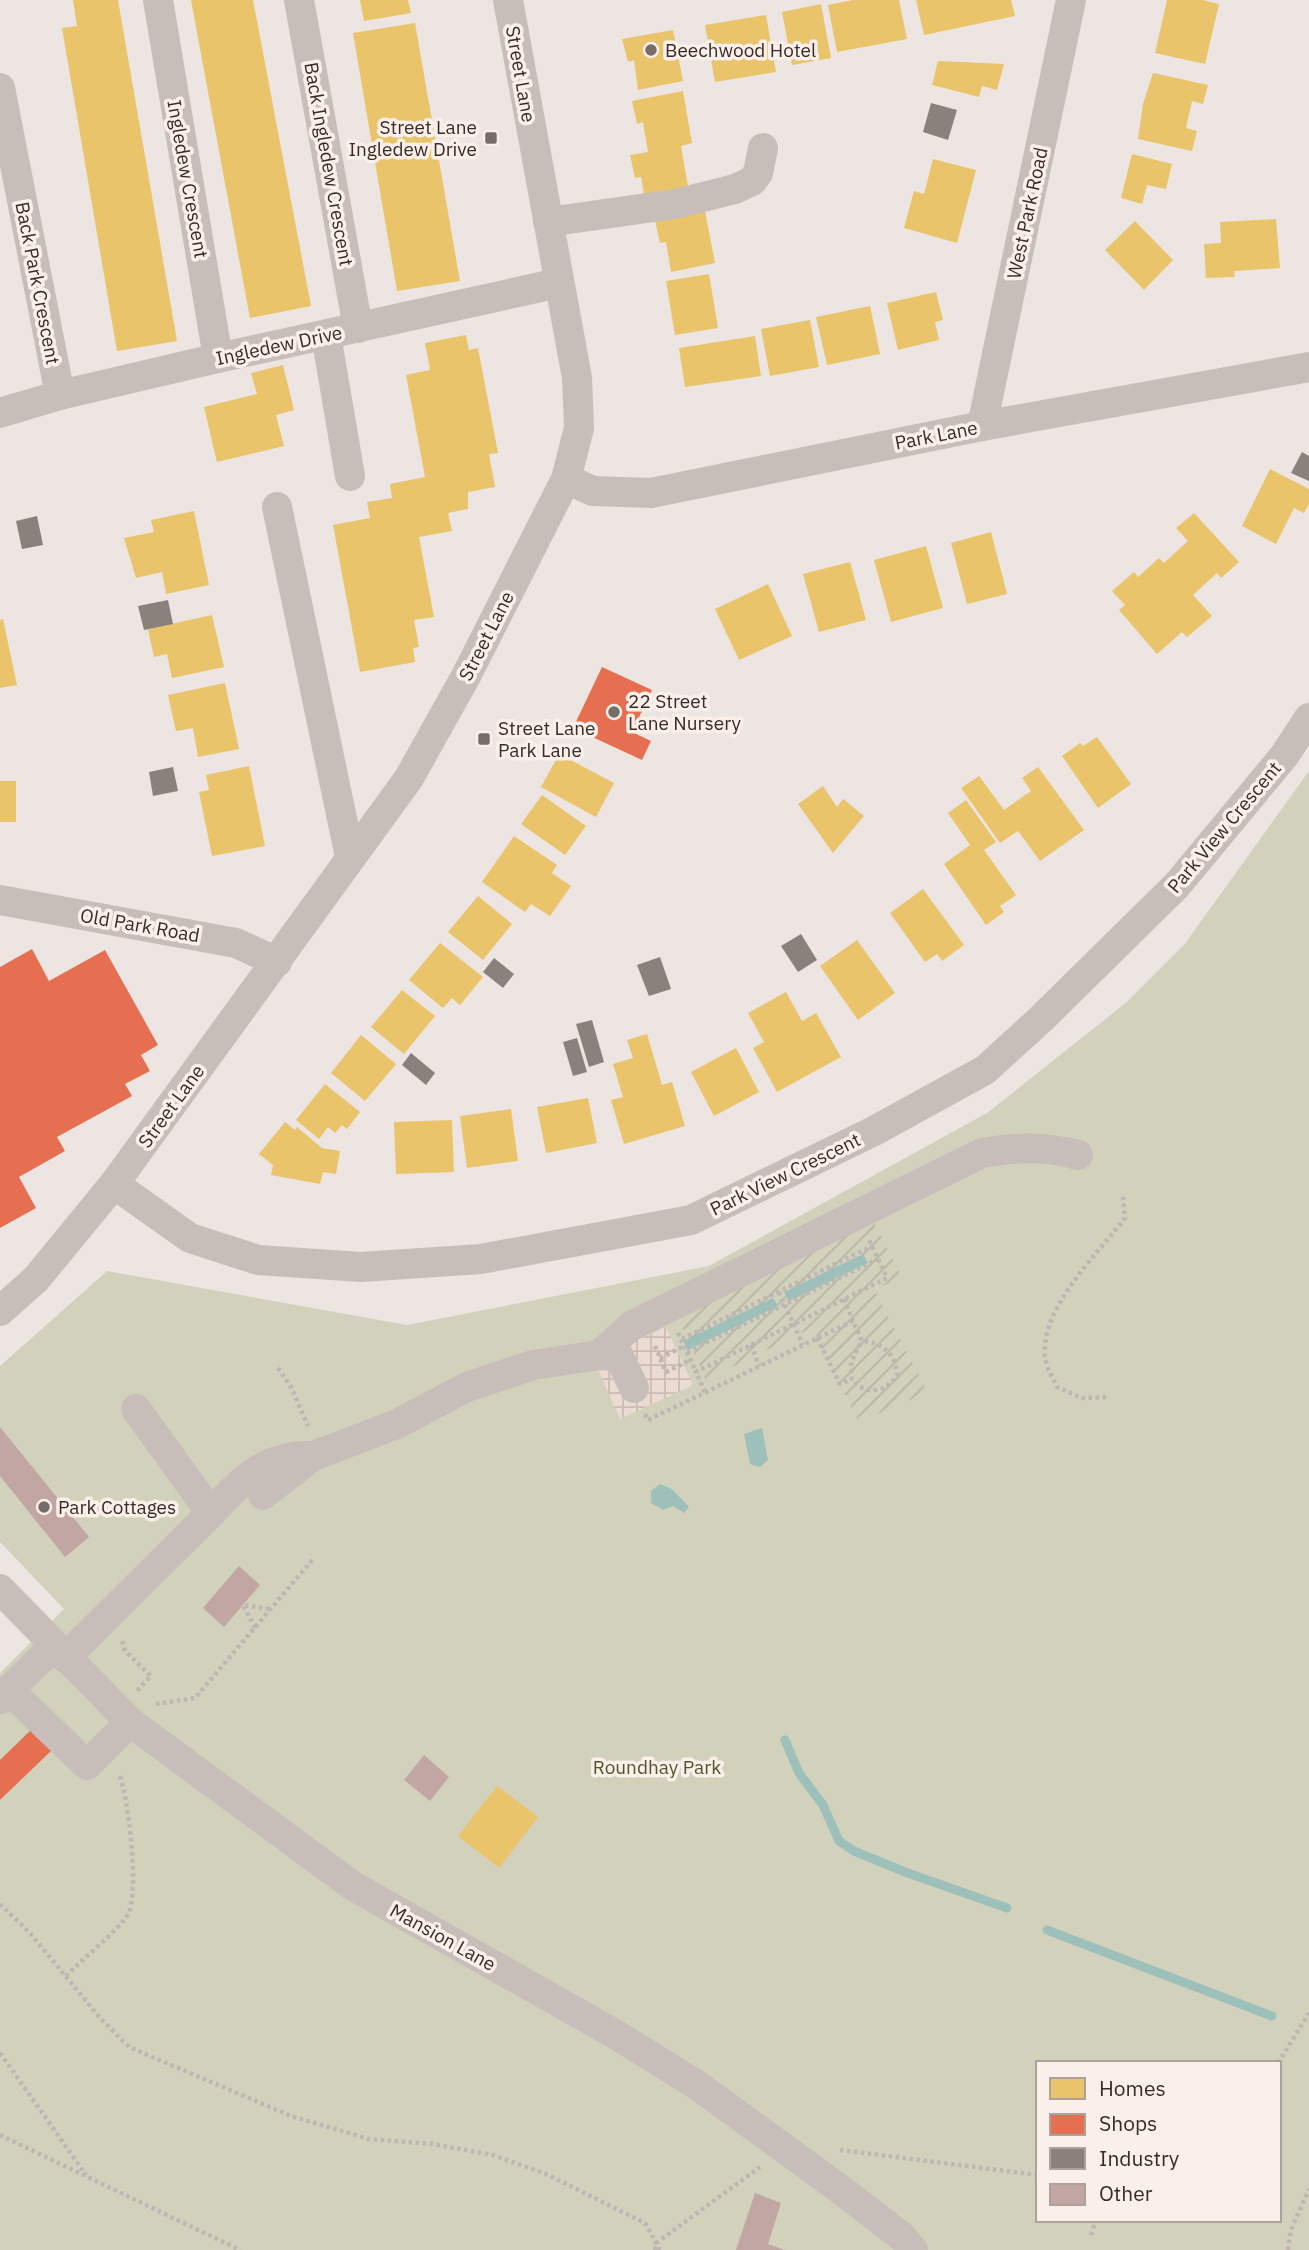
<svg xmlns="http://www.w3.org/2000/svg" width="1309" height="2250" font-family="'IBM Plex Sans',sans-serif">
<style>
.park{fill:#d2d2bc;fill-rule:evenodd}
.garden{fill:url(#garden-furrows)}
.plaza{fill:url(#plaza-grid)}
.water{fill:#9dc0ba}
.homes{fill:#e9c46a}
.shops{fill:#e76f51}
.industry{fill:#8a817c}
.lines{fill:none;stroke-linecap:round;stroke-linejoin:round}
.stream{stroke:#9dc0ba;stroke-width:9}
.building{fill:#c1a6a3}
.path{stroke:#bfb6b3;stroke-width:4.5;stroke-dasharray:3.5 3.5;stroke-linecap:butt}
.minor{stroke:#c7beba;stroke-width:30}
.poi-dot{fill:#776c69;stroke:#faefe9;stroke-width:2.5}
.labels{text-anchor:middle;stroke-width:7;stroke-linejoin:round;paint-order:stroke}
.poi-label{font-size:19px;fill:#382b28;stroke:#faefe9;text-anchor:start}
.street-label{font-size:19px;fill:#382b28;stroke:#faefe9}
.park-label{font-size:19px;fill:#4e562c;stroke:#faefe9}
</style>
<defs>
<pattern id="garden-furrows" width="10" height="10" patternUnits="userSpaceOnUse" patternTransform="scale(1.75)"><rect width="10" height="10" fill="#d2d2bc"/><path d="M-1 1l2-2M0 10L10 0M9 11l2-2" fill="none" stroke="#b5b4a2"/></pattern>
<pattern id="plaza-grid" width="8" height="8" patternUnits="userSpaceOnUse" patternTransform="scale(1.75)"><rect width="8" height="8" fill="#ebdbd2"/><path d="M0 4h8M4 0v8" fill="none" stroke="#cabcb4"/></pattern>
</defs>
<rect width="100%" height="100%" fill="#ede5e2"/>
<path class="park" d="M1309,771V2250H0V1673L64,1609L0,1542V1366L107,1271L407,1325L709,1266L987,1113L1127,1002L1184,945ZM1038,2063H1279V2220H1038Z"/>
<path class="garden" d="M872,1219L902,1277L874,1290L928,1392L859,1422L811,1328L706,1380L677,1315Z"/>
<path class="plaza" d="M666,1327L693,1385L620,1419L594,1360Z"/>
<g class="water">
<path d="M863,1254L868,1263L789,1301L784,1292Z"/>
<path d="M773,1298L778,1306L688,1350L683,1341Z"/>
<path d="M762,1428L768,1460L760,1467L750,1464L744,1434Z"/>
<path d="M660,1484L672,1489L689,1507L684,1513L673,1506L663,1510L651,1503V1491Z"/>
</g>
<g class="homes">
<path d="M73,0H118L177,341L117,351L62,28L77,26Z"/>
<path d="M191,0H253L311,306L250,318Z"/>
<path d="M360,0H408L411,13L364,21Z"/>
<path d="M853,0H899L907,39L837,52L828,5Z"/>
<path d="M916,0H1011L1015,16L924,35Z"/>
<path d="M1167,0H1203L1219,4L1205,64L1155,53Z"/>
<path d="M821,4L831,58L792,65L782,12Z"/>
<path d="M766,15L776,72L715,82L705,25Z"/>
<path d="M415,23L460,281L397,291L353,33Z"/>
<path d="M673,30L683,81L638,90L634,60L628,62L622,39Z"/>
<path d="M938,61L1004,64L997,90L982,86L979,97L932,85Z"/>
<path d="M1153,73L1208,85L1203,104L1192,101L1186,128L1197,131L1192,151L1138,139L1143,104Z"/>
<path d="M683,91L692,143L681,146L690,198L646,206L641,177L635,178L630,155L648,152L643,122L637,124L632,101Z"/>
<path d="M1132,154L1172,164L1166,189L1147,185L1142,204L1121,198Z"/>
<path d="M933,159L976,170L957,243L904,228L914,191L924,194Z"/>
<path d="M705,211L715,263L671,272L666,242L660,243L655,221Z"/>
<path d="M1276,219L1280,268L1234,271L1235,277L1206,278L1204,244L1221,243L1220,222Z"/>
<path d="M1135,221L1173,260L1144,290L1105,250Z"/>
<path d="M709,274L718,328L675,335L666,281Z"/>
<path d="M936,292L943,320L935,322L939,340L898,350L887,303Z"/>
<path d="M870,306L880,354L827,365L816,317Z"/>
<path d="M810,320L819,367L770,376L761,329Z"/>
<path d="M466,335L469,350L478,348L498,453L489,454L495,487L468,492V509L448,513L452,531L419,537L434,617L414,620L419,647L413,648L415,662L360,672L333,525L370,518L367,502L392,498L390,484L425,477L406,375L430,370L425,343Z"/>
<path d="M755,336L761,376L685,387L679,348Z"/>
<path d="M283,365L294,410L276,415L284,446L217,462L204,407L257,394L251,373Z"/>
<path d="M1270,469L1309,489V504L1304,513L1294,508L1276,544L1242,526Z"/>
<path d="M194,511L209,585L166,594L162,572L136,578L124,538L154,532L151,520Z"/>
<path d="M1194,513L1239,562L1221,578L1217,573L1193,595L1212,616L1187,637L1182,632L1157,654L1119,610L1125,605L1112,591L1134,572L1138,577L1159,558L1164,563L1188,541L1176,528Z"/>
<path d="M991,532L1007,594L967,604L951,543Z"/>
<path d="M926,546L943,608L891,622L874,560Z"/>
<path d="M850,562L866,620L819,632L803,574Z"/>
<path d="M768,584L792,636L739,660L715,609Z"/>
<path d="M212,615L224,667L172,678L167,654L154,657L148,629Z"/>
<path d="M3,619L17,685L0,688V620Z"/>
<path d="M225,683L239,749L198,757L193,728L176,731L168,695Z"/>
<path d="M1097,737L1131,784L1098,808L1062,756L1080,743L1083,746Z"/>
<path d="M559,754L614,783L596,817L541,787Z"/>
<path d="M249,766L265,846L212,856L199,792L209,790L206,775Z"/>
<path d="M1038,767L1084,830L1040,861L1018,831L1000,843L961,788L979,776L1004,810L1031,791L1022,778Z"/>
<rect x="0" y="781" width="16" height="41"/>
<path d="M823,786L837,807L843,799L864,816L833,853L798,804Z"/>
<path d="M542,795L586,826L565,855L521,824Z"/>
<path d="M966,800L996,842L984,850L1016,895L1000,906L1004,912L986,925L944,864L970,845L948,813Z"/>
<path d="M514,836L557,865L552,873L571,886L550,916L531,904L525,912L482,882Z"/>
<path d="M923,889L964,945L942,961L937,954L925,962L890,913Z"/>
<path d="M478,896L512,924L483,960L448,932Z"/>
<path d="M857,940L895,993L858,1020L820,966Z"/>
<path d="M440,943L483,977L460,1005L452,998L443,1008L409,980Z"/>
<path d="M402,990L435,1016L404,1054L371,1027Z"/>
<path d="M786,992L802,1021L816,1013L841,1057L777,1092L753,1048L764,1042L748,1013Z"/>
<path d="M647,1034L662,1085L672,1082L685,1126L624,1144L611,1100L623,1097L613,1064L633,1058L627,1040Z"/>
<path d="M361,1035L396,1064L365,1101L331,1073Z"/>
<path d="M736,1048L759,1092L714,1116L691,1072Z"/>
<path d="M325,1084L360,1112L347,1129L342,1125L335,1133L328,1127L319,1139L296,1120Z"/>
<path d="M588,1098L597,1143L546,1153L537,1107Z"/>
<path d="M511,1109L518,1161L467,1168L460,1116Z"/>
<path d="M452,1120L454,1172L396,1174L394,1122Z"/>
<path d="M285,1122L295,1130L297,1127L322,1148L340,1151L336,1174L323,1172L320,1184L271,1175L273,1165L259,1154Z"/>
<path d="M497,1786L538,1817L499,1868L458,1836Z"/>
</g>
<g class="shops">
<path d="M602,667L652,690L632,732L651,741L642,760L573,728Z"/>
<path d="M32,949L49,981L105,950L158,1045L141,1055L150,1071L125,1084L132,1096L57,1137L65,1151L19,1177L36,1208L0,1228V967Z"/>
<path d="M32,1729L52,1750L0,1800V1760Z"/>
</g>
<g class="industry">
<path d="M931,103L957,110L948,140L923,132Z"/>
<path d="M1302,452L1309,456V481L1291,473Z"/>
<path d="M37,516L43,545L22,549L16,521Z"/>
<path d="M168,600L173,624L144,630L138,606Z"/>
<path d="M173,767L178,791L153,796L149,772Z"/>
<path d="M801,934L817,960L798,972L781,946Z"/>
<path d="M660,957L671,989L649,996L637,965Z"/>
<path d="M494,958L514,974L503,988L483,972Z"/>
<path d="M592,1020L604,1062L589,1067L576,1024Z"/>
<path d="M577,1038L587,1072L573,1076L563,1042Z"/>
<path d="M411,1053L435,1073L426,1085L402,1065Z"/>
</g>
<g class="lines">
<g class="stream">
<path d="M785,1740L799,1773L823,1805L839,1841L854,1851L905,1872L1007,1908"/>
<path d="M1047,1930L1272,2016"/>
</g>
</g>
<g class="building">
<path d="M0,1427L89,1537L65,1557L0,1476Z"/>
<path d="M239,1566L260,1585L224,1627L203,1608Z"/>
<path d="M424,1755L449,1777L430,1801L404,1780Z"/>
<path d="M755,2193L781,2203L768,2244L785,2250H736Z"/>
</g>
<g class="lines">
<g class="path">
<path d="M779,1292L803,1345"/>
<path d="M844,1299L853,1321"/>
<path d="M678,1333L696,1372"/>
<path d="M817,1338L840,1384L852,1379"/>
<path d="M682,1339L872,1246"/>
<path d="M751,1345L759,1366"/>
<path d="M655,1346L666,1372L691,1360"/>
<path d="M687,1352L878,1259"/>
<path d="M660,1358L684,1346"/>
<path d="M278,1368L291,1387L308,1426"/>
<path d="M705,1392L696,1372L887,1278L869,1240"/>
<path d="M1106,1397L1082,1398L1057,1387C1054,1379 1048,1371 1046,1362C1035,1313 1097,1255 1125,1218L1123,1196"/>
<path d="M645,1414L648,1420L853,1321L862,1341C882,1342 896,1354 897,1375C886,1393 865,1396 852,1379L851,1362L862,1341"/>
<path d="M255,1628L243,1605L270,1609"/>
<path d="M122,1641L125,1651L151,1676L137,1691"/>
<path d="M156,1704L195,1698L314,1558"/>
<path d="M0,1904L30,1933L100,2018L129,2047L291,2116L369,2139L432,2144L493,2155L546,2174L645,2223L660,2250"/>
<path d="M66,1976C79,1962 121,1928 128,1914C140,1894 128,1795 119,1773"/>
<path d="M0,2053L86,2175"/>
<path d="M1278,2063L1309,2013"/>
<path d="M0,2135L240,2250"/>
<path d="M840,2150L1038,2175"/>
<path d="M1091,2235L1096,2220"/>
<path d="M655,2250L656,2243L760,2167"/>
<path d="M1288,2250L1291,2230L1309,2189"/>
</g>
<g class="minor">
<path d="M158,0L218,358"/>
<path d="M299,0L358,328"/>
<path d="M0,88L60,395"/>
<path d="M548,222L675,204L735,189L752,181L758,173L763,148"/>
<path d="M326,335L350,476"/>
<path d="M0,413L60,395L218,358L559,283"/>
<path d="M982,426L1071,0"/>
<path d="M566,479L593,491L651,493L982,426L1309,367"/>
<path d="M277,507L350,857"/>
<path d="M0,900L236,943L277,962"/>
<path d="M114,1184L190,1238L258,1260L361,1267L481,1259L691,1220L874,1131L985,1070L1041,1019L1177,885L1284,756L1309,718"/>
<path d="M0,1311L36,1279L114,1184L409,778L466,676L566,479L579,428L577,378L508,0"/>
<path d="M599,1355L631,1326L982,1153C1016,1147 1044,1146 1078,1155"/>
<path d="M263,1495L313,1456L397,1424L467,1387L533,1365L599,1355L619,1356L634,1388"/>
<path d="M211,1513C239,1483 265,1454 310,1456"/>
<path d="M0,1589L130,1722L353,1886L615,2034L697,2085L840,2189L901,2236L913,2250"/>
<path d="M65,1658L211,1513L136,1409"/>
<path d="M9,1690L87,1765L130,1722"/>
<path d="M0,1699L53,1647"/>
</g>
</g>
<g class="poi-dot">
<circle cx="651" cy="50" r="7"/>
<rect x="484" y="131" width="14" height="14" rx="3.5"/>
<circle cx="614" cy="712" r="7"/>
<rect x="477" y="732" width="14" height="14" rx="3.5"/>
<circle cx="44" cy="1507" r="7"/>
</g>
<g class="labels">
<g class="poi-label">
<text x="665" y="57">Beechwood Hotel</text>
<text x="477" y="134" text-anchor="end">Street Lane<tspan x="477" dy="22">Ingledew Drive</tspan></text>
<text x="628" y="708">22 Street<tspan x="628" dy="22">Lane Nursery</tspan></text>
<text x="498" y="735">Street Lane<tspan x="498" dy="22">Park Lane</tspan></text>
<text x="58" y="1514">Park Cottages</text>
</g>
<g class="street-label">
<text transform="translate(521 74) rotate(80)" y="7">Street Lane</text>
<text transform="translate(329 164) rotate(80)" y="7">Back Ingledew Crescent</text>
<text transform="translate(188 179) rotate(80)" y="7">Ingledew Crescent</text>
<text transform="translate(1027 213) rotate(-78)" y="7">West Park Road</text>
<text transform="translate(38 283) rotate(79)" y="7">Back Park Crescent</text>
<text transform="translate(279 345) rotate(-12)" y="7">Ingledew Drive</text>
<text transform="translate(936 435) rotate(-11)" y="7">Park Lane</text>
<text transform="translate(486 636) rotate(-63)" y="7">Street Lane</text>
<text transform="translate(1224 827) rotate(-50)" y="7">Park View Crescent</text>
<text transform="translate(140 925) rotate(10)" y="7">Old Park Road</text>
<text transform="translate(171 1106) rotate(-54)" y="7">Street Lane</text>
<text transform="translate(785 1174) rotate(-26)" y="7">Park View Crescent</text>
<text transform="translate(443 1937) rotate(29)" y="7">Mansion Lane</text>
</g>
<g class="park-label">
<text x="657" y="1774">Roundhay Park</text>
</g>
</g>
<rect x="1036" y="2061" width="245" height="161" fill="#faefe9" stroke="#aca19c" stroke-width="2"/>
<rect x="1050" y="2078" width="35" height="21" fill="#e9c46a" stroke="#aca19c" stroke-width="2"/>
<text x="1099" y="2096" font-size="21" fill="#382b28">Homes</text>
<rect x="1050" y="2114" width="35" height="21" fill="#e76f51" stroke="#aca19c" stroke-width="2"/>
<text x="1099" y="2131" font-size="21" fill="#382b28">Shops</text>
<rect x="1050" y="2148" width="35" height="21" fill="#8a817c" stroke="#aca19c" stroke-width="2"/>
<text x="1099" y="2166" font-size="21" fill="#382b28">Industry</text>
<rect x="1050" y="2184" width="35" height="21" fill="#c1a6a3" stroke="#aca19c" stroke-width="2"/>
<text x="1099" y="2201" font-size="21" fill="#382b28">Other</text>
</svg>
